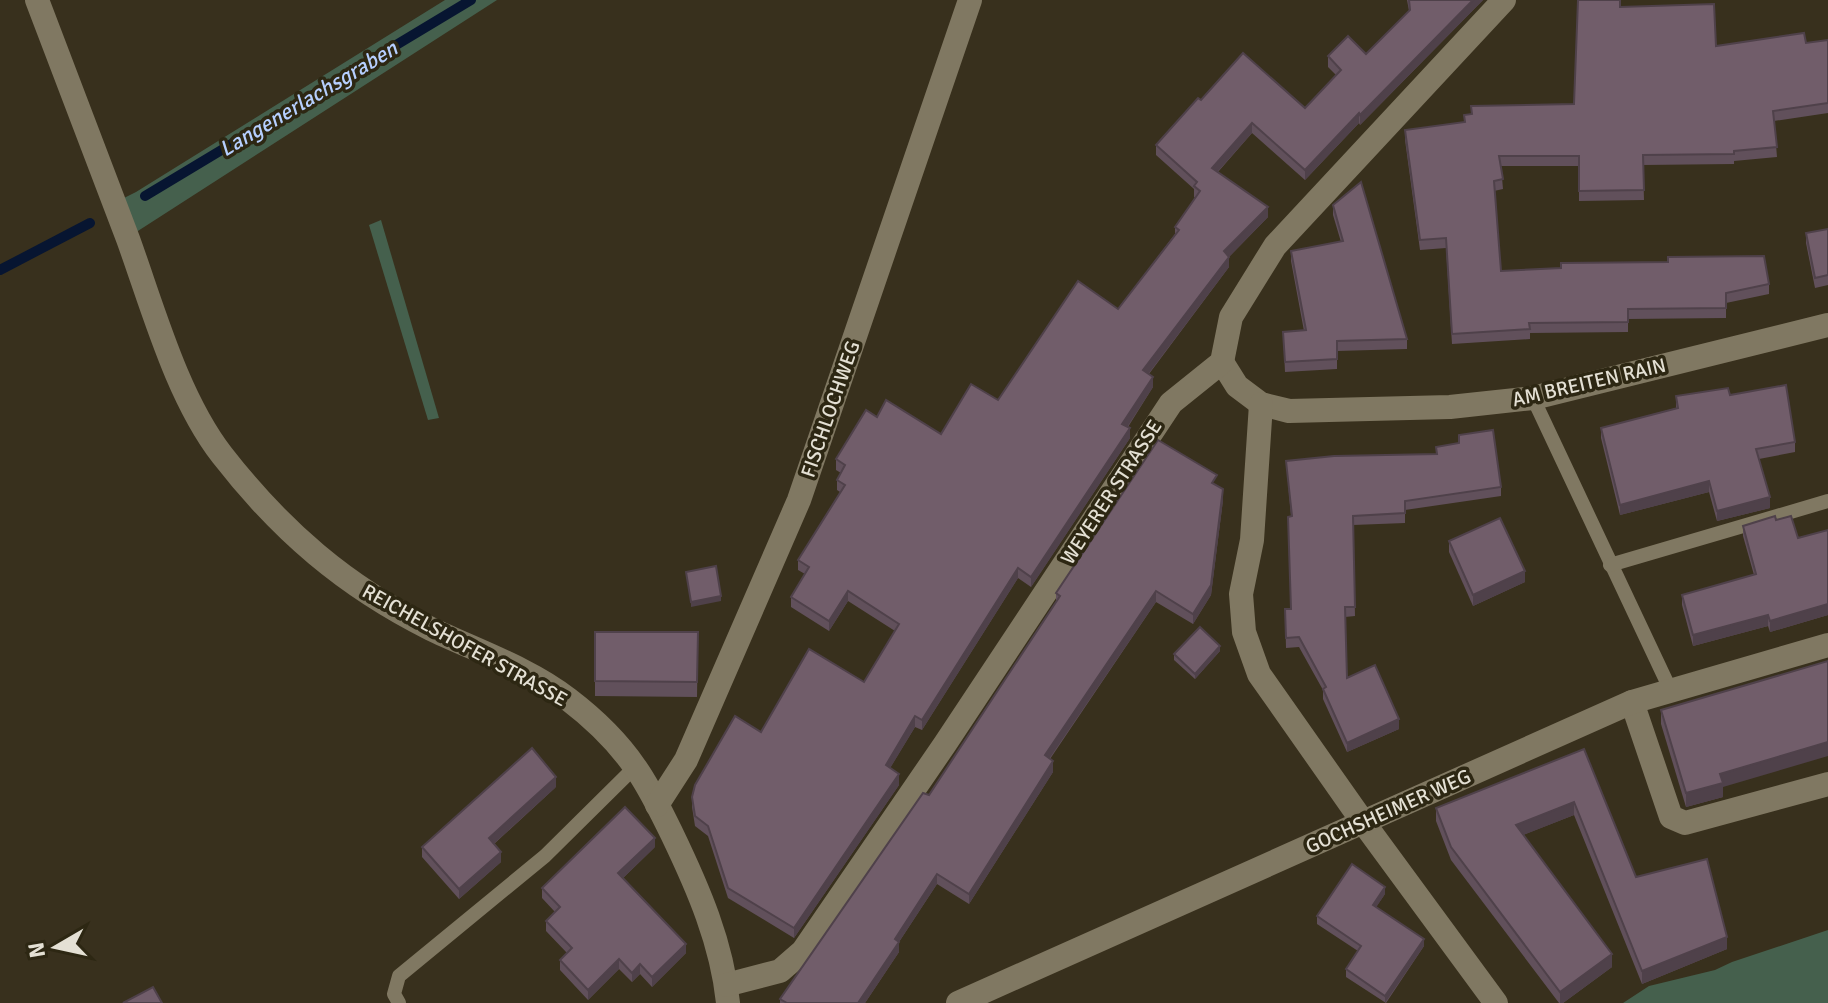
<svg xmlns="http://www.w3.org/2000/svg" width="1828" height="1003" font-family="Signika,sans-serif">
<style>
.green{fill:#45604d}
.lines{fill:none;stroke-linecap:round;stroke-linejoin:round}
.stream{stroke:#071531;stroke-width:10}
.service{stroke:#807862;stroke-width:14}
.minor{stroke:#807862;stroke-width:24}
.wall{fill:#61505b}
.shaded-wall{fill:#4f414a}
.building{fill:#715d6a;stroke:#4f414a;stroke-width:2}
.labels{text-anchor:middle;stroke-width:7;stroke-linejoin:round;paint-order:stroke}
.street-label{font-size:20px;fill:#e4e0d4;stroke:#2d2713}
.water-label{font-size:22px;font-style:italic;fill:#b6cfff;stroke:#2d2713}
</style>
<rect width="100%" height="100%" fill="#38301d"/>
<g class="green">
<path d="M445,0H497L127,238L114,203L136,192Z"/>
<path d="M381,220L439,418L428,420L369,225Z"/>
<path d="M1828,930V1003H1623L1649,986L1715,970L1732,962Z"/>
</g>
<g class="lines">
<g class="stream">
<path d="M145,196L471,0"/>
<path d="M0,270L90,223"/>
</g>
<g class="service">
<path d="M1533,398L1671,691"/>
<path d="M1610,565L1828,501"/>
<path d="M399,1003L394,994L399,976L545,856L635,767"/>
</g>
<g class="minor">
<path d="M37,0C67,80 98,159 128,239C153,308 177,397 222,455C281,531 345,586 431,629C475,650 530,669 568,699C593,718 617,741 635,767C650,788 661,812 672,834C698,888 722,943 728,1003"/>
<path d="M1222,362L1237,386L1261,404L1289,411L1450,407L1533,398L1828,325"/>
<path d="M1261,404L1252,540L1241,594L1244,632L1259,674L1363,822L1496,1003"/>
<path d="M1632,702L1671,817L1685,823L1828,784"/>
<path d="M657,805L686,760L799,500L970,0"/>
<path d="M726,985L780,971L803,951L945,744L1171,403L1222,362L1231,317L1275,246L1504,0"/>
<path d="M958,1003L1632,702L1828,645"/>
</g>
</g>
<g class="wall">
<path d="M1407,0H1483L1360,125L1359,123L1305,180L1252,133L1218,172L1268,217L1229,257V267L1149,374L1153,387L1128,427L1130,438L1031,587L1018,578L922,730L915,727L890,768L899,785L794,938L728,898L708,836L695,826L692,807V797L761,732L864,682L895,631L848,601L829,631L791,607V597L805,574L798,570V560L840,492L837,490V480L841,473L836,470V459L877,417L941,434L998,400L1118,309L1175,234V227L1196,198L1194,197V189L1156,155V145L1201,100L1305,108L1336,75L1328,67V56L1366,54L1409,11Z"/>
<path d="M1620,7L1716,46L1806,43L1828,40V113L1774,121L1777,157L1734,161V164L1643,165L1644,200L1579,201V166H1501L1503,189L1494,191L1501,271L1769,284V294L1726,303V318L1628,319V332L1530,333V339L1452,344L1446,248L1420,250L1405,140V130L1464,122V115L1471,114V106L1574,104Z"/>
<path d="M1333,205L1407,339V349L1337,351V369L1285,372L1283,332L1304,331L1291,261V251L1341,242L1333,215Z"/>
<path d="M1828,229V285L1815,288L1806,243V233Z"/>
<path d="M1730,395L1795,442V452L1759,459L1770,508L1717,521L1709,492L1620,515L1601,438V428L1676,408V396Z"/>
<path d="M1436,447L1501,487V496L1405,510V523L1353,525L1355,616L1345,617L1347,678L1399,729L1347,752L1323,699V690L1299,647L1286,648L1285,609H1291V516L1286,461L1436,454Z"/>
<path d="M1216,485L1223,500L1211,595L1193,624L1156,602L1050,759L1053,772L969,904L937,884L899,942V952L865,1003H780V999L929,795L1056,603V593Z"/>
<path d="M1776,520L1798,538L1828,530V615L1770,632L1768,626L1693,646L1682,605V595L1754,575L1743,536V526Z"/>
<path d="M1449,541L1525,582L1473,606L1449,552Z"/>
<path d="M595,632H698L697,697L595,696Z"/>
<path d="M1220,651L1195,679L1174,660V654Z"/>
<path d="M1661,710L1723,787V797L1686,807L1661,724Z"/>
<path d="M1584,749L1636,877L1727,949L1642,984L1574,815L1523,835L1612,967L1563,1003H1559L1451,860L1436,821V808Z"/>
<path d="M556,787L494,844L501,862L459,899L422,857V847Z"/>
<path d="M655,847L623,878L686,953L652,987L640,974L632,982L619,969L588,1000L560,970V960L567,953L546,931V921L555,912L542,898V888Z"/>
<path d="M1385,894L1376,907L1424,946L1386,1003L1346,977V969L1358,951L1317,924V916Z"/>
</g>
<g class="shaded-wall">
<path d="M1473,0H1483L1360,125V115Z"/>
<path d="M1359,113V123L1305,180V170Z"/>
<path d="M1252,123V133L1212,178V168Z"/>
<path d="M1268,207V217L1224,262V251Z"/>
<path d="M1229,257V267L1143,381V370Z"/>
<path d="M1153,377V387L1122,435V424Z"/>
<path d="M1130,428V438L1031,587V577Z"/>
<path d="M1709,481V492L1620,515V505Z"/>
<path d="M1223,489V500L1211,595L1193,624V614Z"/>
<path d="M1770,497V508L1717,521V511Z"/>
<path d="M1018,568V578L922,730V720Z"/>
<path d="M1525,571V582L1473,606V595Z"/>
<path d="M848,591V601L829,631V621Z"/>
<path d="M1156,591V602L1045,765V755Z"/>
<path d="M721,596V601L691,607V602Z"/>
<path d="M1828,604V615L1770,632V621Z"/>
<path d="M1768,615V626L1693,646V635Z"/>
<path d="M1220,646V651L1195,679V674Z"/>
<path d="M915,716V727L886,775V765Z"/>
<path d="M1399,719V729L1347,752V743Z"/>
<path d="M1828,742V756L1723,787V797L1686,807V793L1720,774Z"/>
<path d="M1053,761V772L969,904V894Z"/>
<path d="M899,774V785L794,938V928Z"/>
<path d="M556,777V787L489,848V838Z"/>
<path d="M1574,802V815L1516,838V825Z"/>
<path d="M655,838V847L618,883V873Z"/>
<path d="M501,852V862L459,899V889Z"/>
<path d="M937,874V884L899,942V952L865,1003H858L895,939Z"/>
<path d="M1385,887V894L1373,912V905Z"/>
<path d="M1727,937V949L1642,984V971Z"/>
<path d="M1424,939V946L1385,1003V996Z"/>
<path d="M686,944V953L652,987V977Z"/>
<path d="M1612,954V967L1563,1003H1560V992Z"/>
<path d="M619,959V969L588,1000V990Z"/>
<path d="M640,964V974L632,982V973Z"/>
</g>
<g class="building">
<path d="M1409,0H1473L1360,115L1359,113L1305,170L1252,123L1212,168L1268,207L1224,251L1229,257L1143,370L1153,377L1122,424L1130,428L1031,577L1018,568L922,720L915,716L886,765L899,774L794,928L728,888L708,826L695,816L692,797L695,785L735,716L761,732L809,649L864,682L899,624L848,591L829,621L791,597L809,567L798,560L845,485L837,480L845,465L836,459L866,410L877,417L886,400L941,434L971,384L998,400L1078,281L1118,309L1179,230L1175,227L1200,191L1194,186L1197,182L1156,145L1198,98L1201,100L1243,53L1305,108L1341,70L1328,56L1348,36L1366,54L1410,10Z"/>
<path d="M1578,0H1620V7L1714,4L1716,46L1804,33L1806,43L1828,40V103L1773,111L1777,147L1734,151V154L1643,155L1644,190L1579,191V156H1499L1503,179L1494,181L1501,271L1561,268V263L1668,262V257L1764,256L1769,284L1726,293V308L1628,309V322L1529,323L1530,329L1452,334L1446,238L1420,240L1405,130L1465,122L1464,115L1472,114L1471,106L1574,104Z"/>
<path d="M1361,182L1407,339L1337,341V359L1285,362L1283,332L1306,330L1291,251L1343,241L1333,205Z"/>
<path d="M1828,229V275L1815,278L1806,233Z"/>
<path d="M1786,385L1795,442L1756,449L1770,497L1717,511L1709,481L1620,505L1601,428L1678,408L1676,396L1728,388L1730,395Z"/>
<path d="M1493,430L1501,487L1405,501V513L1353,516L1355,607H1345L1347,678L1375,665L1399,719L1347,743L1323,689L1326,687L1299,637L1286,638L1285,609H1291L1288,517L1292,516L1286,461L1334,456L1437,454L1436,447L1459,443V435Z"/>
<path d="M1158,440L1217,475L1212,483L1223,489L1211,585L1193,614L1156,591L1045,755L1053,761L969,894L937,874L895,939L899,942L858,1003H787L780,999L923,793L929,795L1060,596L1056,593Z"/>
<path d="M1775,516L1776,520L1791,516L1798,538L1828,530V604L1770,621L1768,615L1693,635L1682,595L1756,574L1743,526Z"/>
<path d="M1500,518L1525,571L1473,595L1449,541Z"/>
<path d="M716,566L721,596L691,602L686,572Z"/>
<path d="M1200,627L1220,646L1195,674L1174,654Z"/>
<path d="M595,632H698L697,682L595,681Z"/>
<path d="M1828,661V742L1720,774L1723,783L1686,793L1661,710Z"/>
<path d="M532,748L556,777L489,838L501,852L459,889L422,847Z"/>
<path d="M1584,749L1636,877L1707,859L1727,937L1642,971L1574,802L1516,825L1612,954L1560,992L1451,847L1436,808Z"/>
<path d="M625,807L655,838L618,873L686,944L652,977L640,964L632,973L619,959L588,990L560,960L572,948L546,921L560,907L542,888Z"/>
<path d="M1352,864L1385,887L1373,905L1424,939L1385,996L1346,969L1361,946L1317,916Z"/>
<path d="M153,987L162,1003H123Z"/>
</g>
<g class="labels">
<g class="street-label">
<text transform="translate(1589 382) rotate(-13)" y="7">AM BREITEN RAIN</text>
<text transform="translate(830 409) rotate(-71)" y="7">FISCHLOCHWEG</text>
<text transform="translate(1111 492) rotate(-57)" y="7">WEYERER STRASSE</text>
<text transform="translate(465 645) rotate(29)" y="7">REICHELSHOFER STRASSE</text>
<text transform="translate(1388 811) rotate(-24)" y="7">GOCHSHEIMER WEG</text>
</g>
<g class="water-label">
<text transform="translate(308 98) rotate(-31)" y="8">Langenerlachsgraben</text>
</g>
</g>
<g transform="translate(56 947) rotate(261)" stroke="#2d2713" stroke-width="6" paint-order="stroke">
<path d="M0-6L14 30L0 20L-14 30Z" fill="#e4e0d4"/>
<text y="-12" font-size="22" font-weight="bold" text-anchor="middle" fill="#e4e0d4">N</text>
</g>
</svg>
